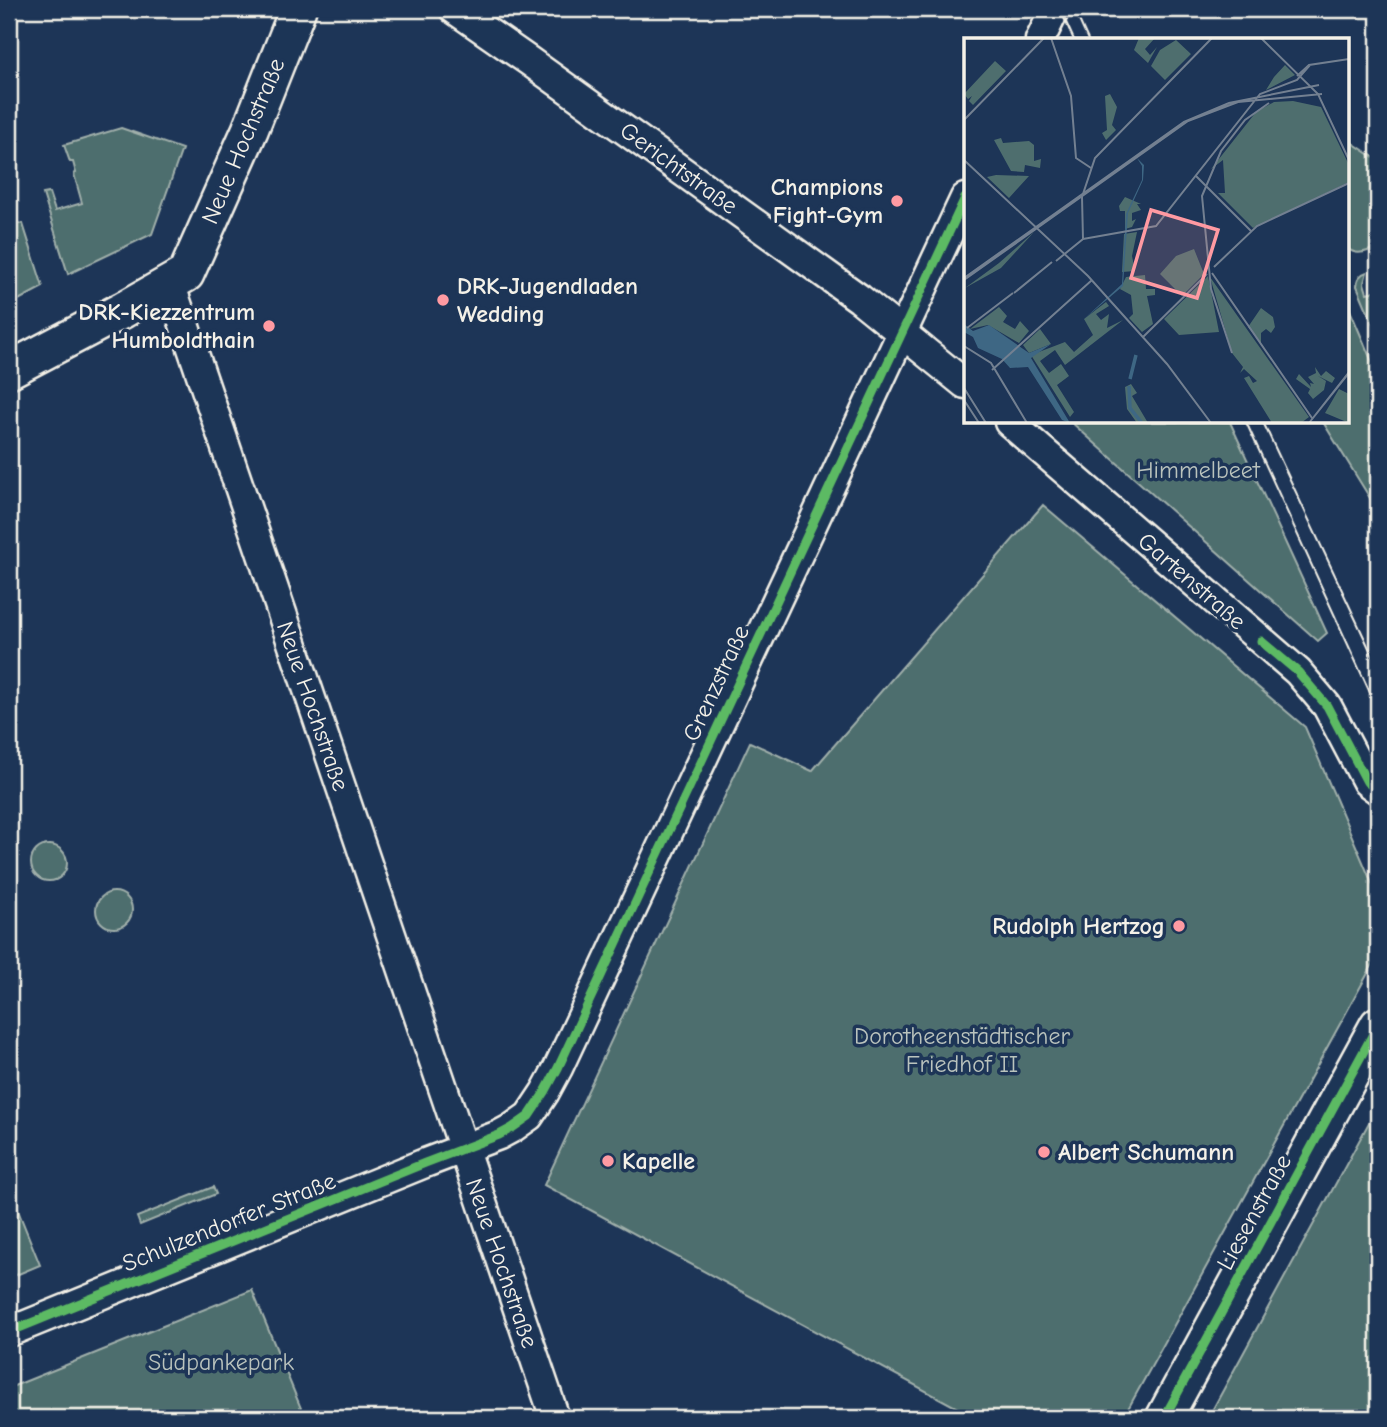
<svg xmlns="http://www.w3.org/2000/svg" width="1387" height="1427" font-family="'Comic Neue',sans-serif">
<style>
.green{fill:#4e6e6e;stroke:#a1b0ab;stroke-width:2}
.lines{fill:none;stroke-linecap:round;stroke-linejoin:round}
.minor-casing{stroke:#f4f1e8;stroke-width:33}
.tertiary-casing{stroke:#f4f1e8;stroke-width:40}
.minor{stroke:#1d3557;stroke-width:28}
.tertiary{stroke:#1d3557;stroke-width:35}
.tram{stroke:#f4f1e8;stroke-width:2}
.cycleway-casing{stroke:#1d3557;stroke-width:13}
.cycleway{stroke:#5cba63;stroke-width:9}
.poi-dot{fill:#ff9aa2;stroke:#1d3557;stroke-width:2.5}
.labels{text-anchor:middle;stroke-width:7;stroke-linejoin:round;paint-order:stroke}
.street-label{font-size:24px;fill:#f4f1e8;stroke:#1d3557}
.poi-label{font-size:24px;font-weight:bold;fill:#f4f1e8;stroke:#1d3557;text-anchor:end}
.park-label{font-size:24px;fill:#bac3bd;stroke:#1d3557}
.inset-river{fill:none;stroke:#3e6784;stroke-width:3.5}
.inset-road{fill:none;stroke:#738091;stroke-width:2}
.view{fill:#ff9aa2;fill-opacity:0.15;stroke:#ff9aa2;stroke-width:3.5}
.inset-edge{fill:none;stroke:#f4f1e8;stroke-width:3.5}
</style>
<rect width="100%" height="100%" fill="#1d3557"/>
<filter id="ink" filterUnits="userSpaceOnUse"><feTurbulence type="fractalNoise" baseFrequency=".0143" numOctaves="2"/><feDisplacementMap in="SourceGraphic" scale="14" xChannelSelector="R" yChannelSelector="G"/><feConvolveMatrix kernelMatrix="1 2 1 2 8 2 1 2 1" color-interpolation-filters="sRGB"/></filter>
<g filter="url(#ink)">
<g class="green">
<path d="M121,128L182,149L152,234L68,274L43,194L49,193L55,211L82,203L74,174L76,173L73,162H70L64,145Z"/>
<path d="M1347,142H1351L1378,160V247C1368,251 1357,257 1347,248Z"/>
<path d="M9,222L23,224L43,287L9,305Z"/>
<path d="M1367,272L1364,283L1367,293L1378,290V332L1376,331L1357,286C1357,278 1360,274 1367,272Z"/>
<path d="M1347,303L1378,376V511L1323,422H1347Z"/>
<path d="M1071,422H1230L1327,633L1318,641Z"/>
<path d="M1043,505L1305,727L1378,897V955L1123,1418H976L544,1185L750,742L812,771Z"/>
<circle cx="49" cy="863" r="18"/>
<circle cx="114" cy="910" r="18"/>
<path d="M1378,1106V1418H1208Z"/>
<path d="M213,1187L216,1194L140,1225L137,1217Z"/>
<path d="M9,1188L40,1265L9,1278Z"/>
<path d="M252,1290L305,1418H9V1388Z"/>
</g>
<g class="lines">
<g class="minor-casing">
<g id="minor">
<path d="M454,9L529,61L860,299L965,384"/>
<path d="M1040,40L1055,9"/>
<path d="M170,283L555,1418"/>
<path d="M1009,422L1298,672L1327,706L1367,782L1378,790"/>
<path d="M9,1332L425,1163L499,1135L512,1128L529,1116L545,1092L558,1068L965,198"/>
</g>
</g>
<g class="tertiary-casing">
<g id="tertiary">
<path d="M9,370L123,310L186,274L250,130L298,9"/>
<path d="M1164,1418L1378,1025"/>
</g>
</g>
<use href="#minor" class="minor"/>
<use href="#tertiary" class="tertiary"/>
<g class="tram">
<path d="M1060,9L1074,40"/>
<path d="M1074,9L1088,40"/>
<path d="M1246,422L1378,710"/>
<path d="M1263,422L1378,667"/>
</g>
<g class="cycleway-casing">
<g id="cycleway">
<path d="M1261,641L1298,672L1327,706L1367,782L1378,790"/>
<path d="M9,1332L425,1163L499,1135L512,1128L529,1116L545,1092L558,1068L965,198"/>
<path d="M1164,1418L1378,1025"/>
</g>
</g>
<use href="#cycleway" class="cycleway"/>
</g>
</g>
<g class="poi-dot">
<circle cx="897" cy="201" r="7"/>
<circle cx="443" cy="300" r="7"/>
<circle cx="269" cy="326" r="7"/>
<circle cx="1179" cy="926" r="7"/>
<circle cx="1044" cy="1152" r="7"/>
<circle cx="608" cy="1161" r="7"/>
</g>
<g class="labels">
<g class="street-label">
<text transform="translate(243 141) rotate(-67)" y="8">Neue Hochstraße</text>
<text transform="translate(679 168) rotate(36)" y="8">Gerichtstraße</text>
<text transform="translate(1192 581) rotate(41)" y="8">Gartenstraße</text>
<text transform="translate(716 683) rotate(-65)" y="8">Grenzstraße</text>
<text transform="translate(313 706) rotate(71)" y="8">Neue Hochstraße</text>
<text transform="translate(1254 1212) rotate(-61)" y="8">Liesenstraße</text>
<text transform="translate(229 1222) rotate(-22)" y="8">Schulzendorfer Straße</text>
<text transform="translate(502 1263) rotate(71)" y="8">Neue Hochstraße</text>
</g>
<g class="poi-label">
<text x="883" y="195">Champions<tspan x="883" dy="28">Fight-Gym</tspan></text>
<text x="457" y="294" text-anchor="start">DRK-Jugendladen<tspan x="457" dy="28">Wedding</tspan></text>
<text x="255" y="320">DRK-Kiezzentrum<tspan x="255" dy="28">Humboldthain</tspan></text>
<text x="1165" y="934">Rudolph Hertzog</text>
<text x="1058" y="1160" text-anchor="start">Albert Schumann</text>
<text x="622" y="1169" text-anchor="start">Kapelle</text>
</g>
<g class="park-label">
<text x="1198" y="478">Himmelbeet</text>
<text x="962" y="1044">Dorotheenstädtischer<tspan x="962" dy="28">Friedhof II</tspan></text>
<text x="221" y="1370">Südpankepark</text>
</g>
</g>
<g transform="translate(964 38)">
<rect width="385" height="385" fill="#1d3557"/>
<path d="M175,0H191L181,11L186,17L193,9L184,25L170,12ZM212,2L227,16L201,42L187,28L196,12ZM31,23L42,33L9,67L5,63L8,58L4,61L0,56ZM321,27L331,37L302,52L310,39ZM146,56L153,69L148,87L152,92L142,102L138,95L143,92L141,58ZM329,63L357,69L385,127V144L289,190L254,155H261L259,122L247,131L292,74L310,64ZM37,100L39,105L65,103L70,107V123L77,121L76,130L61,127L60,134L47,133L30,102ZM32,137L65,138L45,160L23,139ZM161,159L177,166H173L177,172L168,175V183L172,181L168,189L161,191V173H156L155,168ZM70,194L37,230L1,250L35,225ZM173,194L168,218L171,233L158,234L160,196ZM230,211L240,236L218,258L196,236L212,218ZM181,237L182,251H191V257L183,258L189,286L178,294L165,280L169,276L167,257L156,251L162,239ZM244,238L255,294L215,297L200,281ZM246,239L345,379L337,385H308L280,340L285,338L289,345L293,343L280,331L276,335L279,329L268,315ZM142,264L145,268L132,276L137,282L145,276L143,290L159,282L101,327L91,312L76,323L85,335L97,326L105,338L93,347L110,374L106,379L67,317L101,304L110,314L129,297L120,281ZM35,269L43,278L39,284L51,291L56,283L65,293L55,305L24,287L6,291ZM297,270L309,279L311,289L307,295L302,291L297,295V306L284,289ZM76,291L87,306L65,315L59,307ZM351,329L357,338L362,333L371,340L368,345L354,338L362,343L360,352L349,361L344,355L346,351L332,341L335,336L347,349L346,345L350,346L344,339L352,335ZM167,346L173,355L168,358L184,385H173L163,371L161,349ZM375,351L385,356V385L361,375Z" fill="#4e6e6e"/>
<path d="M173,120L180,127L179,142L164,175L159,248L120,281L158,246L162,176L178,142V128ZM0,286L9,293L25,287L65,315L87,306L67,320L106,385L98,382L64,329L46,330L38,321L14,310L9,299L0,294Z" fill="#3e6784"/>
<path class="inset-river" d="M166,341L172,317M165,348L166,370L178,385"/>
<path class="inset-road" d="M87,0L107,58L112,120L127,130M297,0L354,56L385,122M333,38L345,27L385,21M0,82L80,0M0,122L124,238L203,326L247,385M232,138L287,193M119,201L192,188L296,56L333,42L346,27M92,223L119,201L118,159L131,120L248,0M250,229L293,188L385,145M248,235L348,380M0,240L220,84L265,65L355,47M0,242L224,83L274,64L358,56M50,255L88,224M3,290L49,255M179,299L243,236M0,308L27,325L63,385M268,315L247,251L238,158L257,113L281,82L305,65M28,332L128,242M0,350L22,385M0,362L15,385M345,385L385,335M345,385L385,334"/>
<path class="view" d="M187,172L254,192L233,260L167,240Z"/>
<rect width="385" height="385" class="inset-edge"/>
</g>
<rect width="1387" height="1427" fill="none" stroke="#1d3557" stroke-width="35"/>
<rect x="18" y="18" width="1352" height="1392" fill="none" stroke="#f4f1e8" stroke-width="2.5" filter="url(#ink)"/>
</svg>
